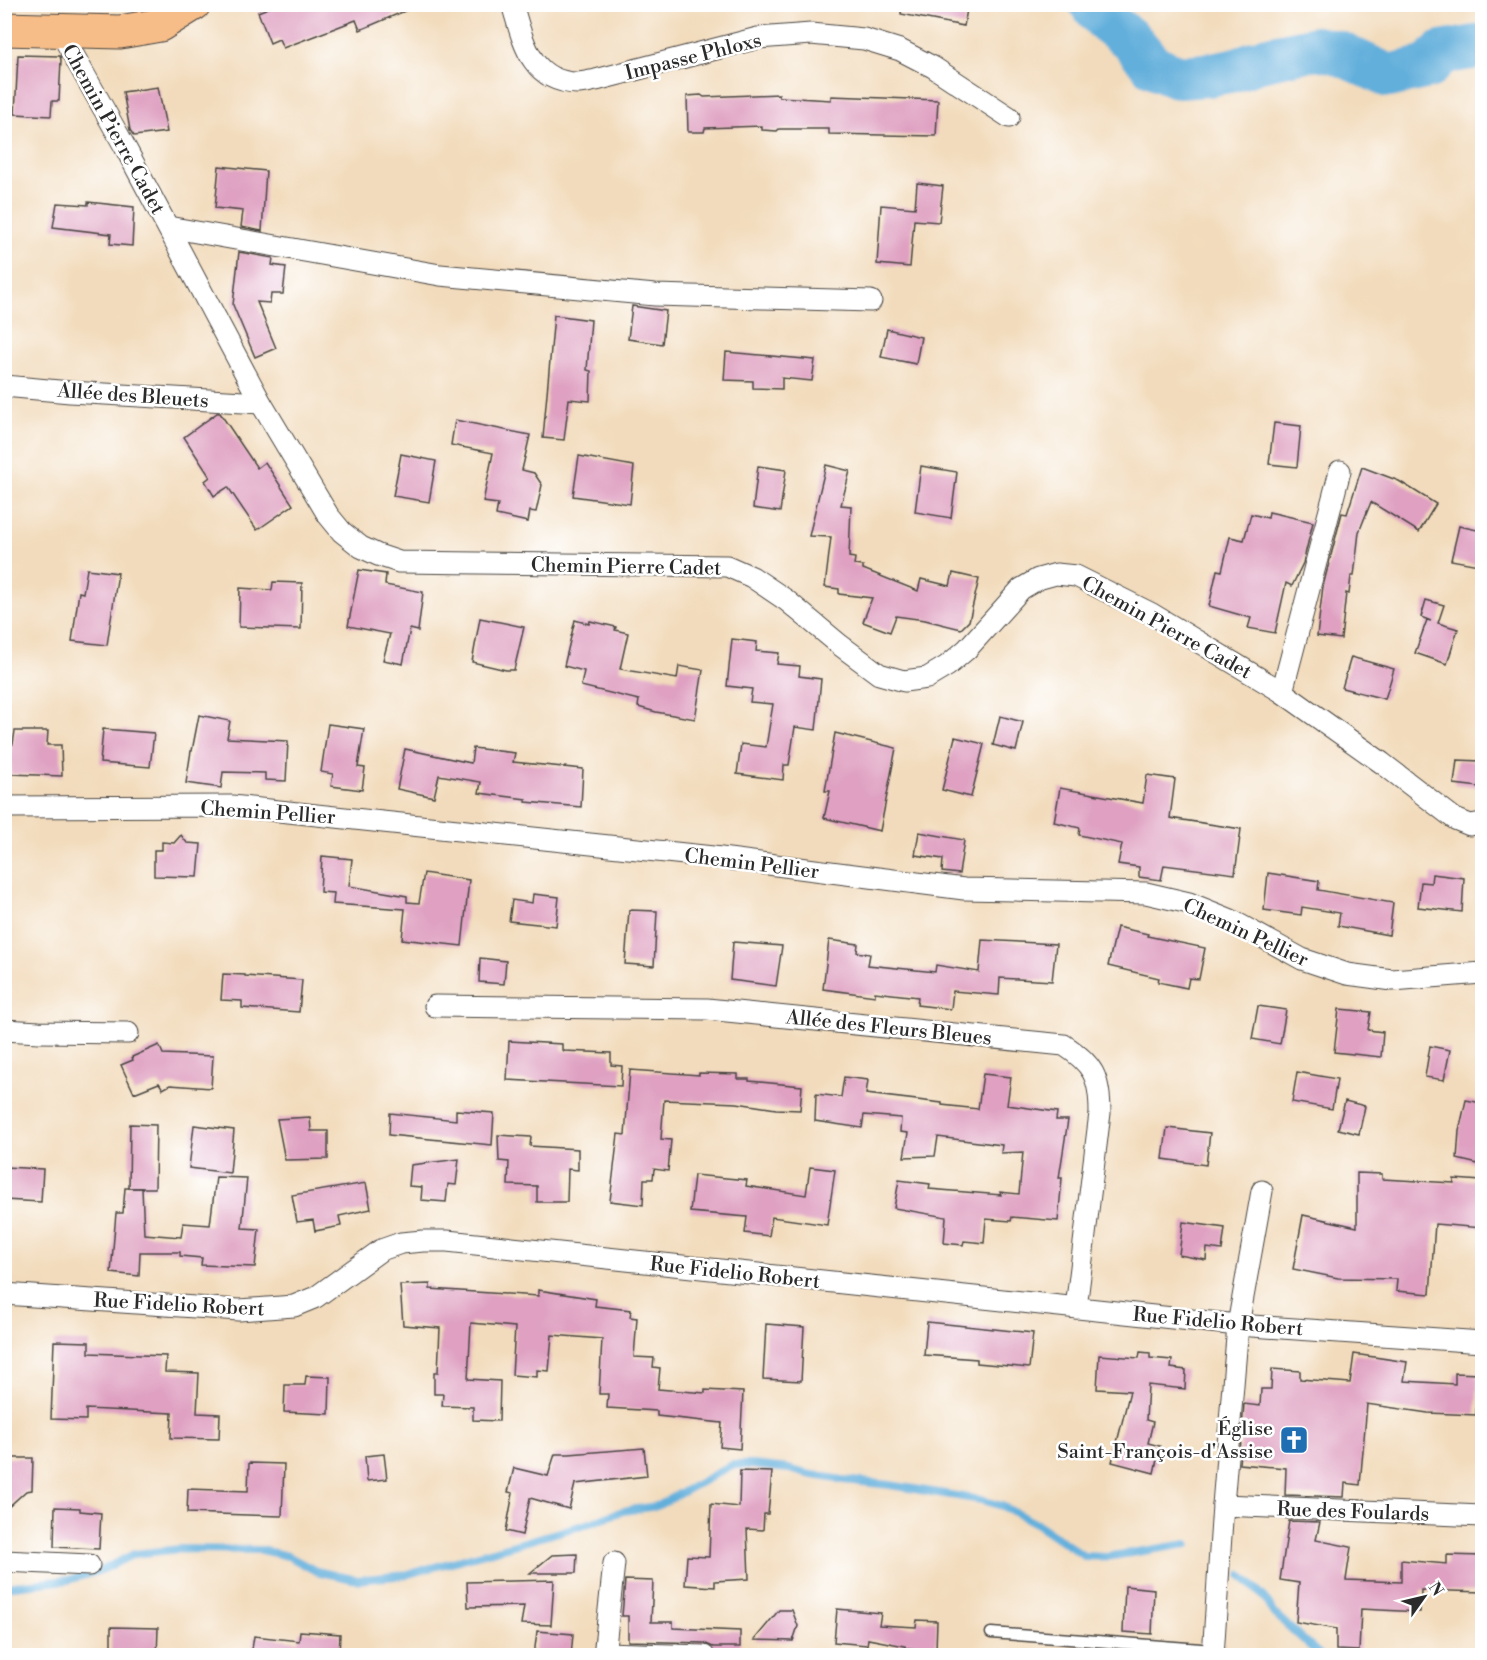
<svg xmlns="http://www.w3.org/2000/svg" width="1487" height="1660" font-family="'Libre Bodoni',serif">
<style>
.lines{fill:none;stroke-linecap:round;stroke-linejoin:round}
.stream{stroke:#62afdb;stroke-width:8}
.river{stroke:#62afdb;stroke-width:44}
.building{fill:#dfa0c1}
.service-casing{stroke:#494541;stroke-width:13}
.minor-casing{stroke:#494541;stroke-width:23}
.primary-casing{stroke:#494541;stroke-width:35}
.service{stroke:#fff;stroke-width:10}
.minor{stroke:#fff;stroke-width:21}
.primary{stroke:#f7bd88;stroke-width:33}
.labels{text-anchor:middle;stroke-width:5;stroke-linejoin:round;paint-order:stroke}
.street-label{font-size:20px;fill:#2b2b2b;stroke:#fff}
.poi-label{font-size:20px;fill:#2b2b2b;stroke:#fff;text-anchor:end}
</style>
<rect width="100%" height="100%" fill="#fff"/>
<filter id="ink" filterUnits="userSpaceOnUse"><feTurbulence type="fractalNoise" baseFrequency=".0167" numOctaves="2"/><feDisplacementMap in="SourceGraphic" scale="12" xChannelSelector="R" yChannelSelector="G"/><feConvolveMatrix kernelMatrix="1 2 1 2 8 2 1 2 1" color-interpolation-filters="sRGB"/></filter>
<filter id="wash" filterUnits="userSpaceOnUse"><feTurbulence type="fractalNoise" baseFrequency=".008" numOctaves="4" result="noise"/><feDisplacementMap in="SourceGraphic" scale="24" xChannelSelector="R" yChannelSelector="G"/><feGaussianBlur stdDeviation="1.35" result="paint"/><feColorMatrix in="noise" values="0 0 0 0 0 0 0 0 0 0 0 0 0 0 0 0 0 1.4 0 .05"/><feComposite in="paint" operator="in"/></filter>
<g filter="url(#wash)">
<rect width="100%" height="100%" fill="#f2dbbc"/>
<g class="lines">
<g class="stream">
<path d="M1241,1575L1262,1595L1275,1614L1321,1656"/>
<path d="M4,1587L68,1580L102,1570L134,1554L180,1549L261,1550L288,1556L316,1571L357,1580L405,1575L507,1547L590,1523L623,1511L657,1506L732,1465H752L789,1469L807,1474L843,1480L890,1485L981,1500L1002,1506L1037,1524L1084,1556L1106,1557L1187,1544"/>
<path d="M1426,1656L1482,1652"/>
</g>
<path class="river" d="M1091,4L1105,20L1131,40L1153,66L1179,77L1207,75L1234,70L1268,58L1316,48L1337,52L1389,76L1428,67L1441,53L1482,46"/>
</g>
<g id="blocks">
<g class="building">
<path d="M278,4H419V5L360,30L356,20L283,48L279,39L270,43L258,12Z"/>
<path d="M902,4H968L964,26L901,14Z"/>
<path d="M18,55L60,56L61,60L59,101H52L51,116L15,114Z"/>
<path d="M158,87L167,132L134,136L130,130L123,92Z"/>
<path d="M779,94V97L831,100V96L938,100L936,136L829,134V129H779L777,131L762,130V126L705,128L704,132H688L687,96L701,95L704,97Z"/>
<path d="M219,166L266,171L262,231L241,227L243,211L215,208Z"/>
<path d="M917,183L943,186L939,222L914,220L910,267L877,264L881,205L915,208Z"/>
<path d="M88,202L134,207L132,246L110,244L111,234L53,227L57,203L88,205Z"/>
<path d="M239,252L273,258L272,265L286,267L283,294H271L270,303L257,302L276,348L255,357L233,305Z"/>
<path d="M632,306L666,311L662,344L628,339Z"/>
<path d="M554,315L591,320L587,370L591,371L590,401L569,399L564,440L543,438Z"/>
<path d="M887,329L921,337L916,364L881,357Z"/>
<path d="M726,352L815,360L812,381L782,378V389L753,388V381L724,380Z"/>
<path d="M217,413H220L257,468L265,462L293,505L257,530L228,487L214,496L205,481L210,477L184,437Z"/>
<path d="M455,420L530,435L522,470L534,473L542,485L536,512L530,511L528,522L496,515L498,504L483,502L493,453L451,445Z"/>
<path d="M1274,423L1301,426L1297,467L1269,464Z"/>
<path d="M401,454L436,461L429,502L393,496Z"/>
<path d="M579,456L634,466L630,504L573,496Z"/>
<path d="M826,465L850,471L841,505L851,506L849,557L855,558L854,565L863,566V569L918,591L921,579L950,586L953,573L979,579L969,621L961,629L925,620L896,616L890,632L863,622L872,598L839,594V589L825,587L831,537L809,536Z"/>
<path d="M758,466L786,470L780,512L753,508Z"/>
<path d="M921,466L957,472L951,518L915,512Z"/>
<path d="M1362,467L1399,481L1436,504L1419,532L1371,502L1359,532L1354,576H1351L1349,594L1346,593L1341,639L1317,636L1323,586L1342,513L1347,514Z"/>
<path d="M1269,512L1313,522L1303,563L1292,586L1286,583L1275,633L1248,628L1251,618L1209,606L1217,570L1222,571L1230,537L1244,540L1251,514L1268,518Z"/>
<path d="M1459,526L1482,531V547L1478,565L1451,560Z"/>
<path d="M87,569L118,573L107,645L72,641L79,592L83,593Z"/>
<path d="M359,570L386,574L385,585L423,592L418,631L410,629L403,664L383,660L390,634L348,626Z"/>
<path d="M273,582L302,583L301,629L239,627L240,588L272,590Z"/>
<path d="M1426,600L1444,605L1438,623L1458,629L1447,664L1415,653L1427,620L1431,621L1421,617Z"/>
<path d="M480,618L524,627L514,670H506L472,662Z"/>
<path d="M575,620L589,624L590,621L616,627L615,630L628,633L620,669L677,679L679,666L703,670L695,719L656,712L638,707L639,700L581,686L584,671L564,666Z"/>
<path d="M732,639L757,642L756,651L779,653L777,664L800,666L799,676L821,679L816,730L795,727L789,765H784L783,780L737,774L741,744L766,747L773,704L750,702L752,689L727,686Z"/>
<path d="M1351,657L1394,669L1385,699L1342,688Z"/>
<path d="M199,715L230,721L227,738L288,741L286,781L265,780V773L223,772L221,788L186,783L191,751H192Z"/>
<path d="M1000,716L1023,722L1016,751L993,745Z"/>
<path d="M328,724L364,729L358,767L365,768L362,790L331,786L333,774L321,772Z"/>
<path d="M103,729L154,733L150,767L100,763Z"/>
<path d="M15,731H48L47,745H61L62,776L11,774V744H13Z"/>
<path d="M835,733L896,748L880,831L824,818L830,791H825Z"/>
<path d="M955,737L984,744L971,797L942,790Z"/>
<path d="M473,748L515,753L513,762L583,769L581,807L526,802V799L479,793L481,782L439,775L434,797L397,789L405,749L471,763Z"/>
<path d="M1457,760L1481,761L1479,787L1454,784Z"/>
<path d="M1147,775L1175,779L1170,818L1241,829L1235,874L1164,865L1161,880L1139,877V867L1118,864L1122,844L1079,835L1080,828L1054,822L1060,788L1143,803Z"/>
<path d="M919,832L964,840L959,874L942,872L943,859L915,855Z"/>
<path d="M181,835L187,843L201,844L198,877L154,876V850H162V842L174,843Z"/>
<path d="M322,856L352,859L349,886L407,896V902L419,903L424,873L469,880L462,946L402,939L405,909L333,904L334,893L320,892Z"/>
<path d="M1268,873L1319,881L1318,890L1393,903L1389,935L1338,926L1340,913L1302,907L1301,915L1264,910Z"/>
<path d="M1432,874L1464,878L1462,912L1418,907L1421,882L1431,883Z"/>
<path d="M533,894L559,897L556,926L509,921L512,900L532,903Z"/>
<path d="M629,910L657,911L654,966L625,964Z"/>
<path d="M1117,927L1148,934L1147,936L1205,948L1199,979L1189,978L1187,988L1158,982L1159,978L1108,966Z"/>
<path d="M829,940L858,944L857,952L870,954L868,965L935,972L936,965L979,972L982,940L1056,944L1052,981L1000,978L999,995L953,991L951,1009L917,1005L918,997L875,992V996L823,989Z"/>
<path d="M733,942L782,946L776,986L730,980Z"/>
<path d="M480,958L506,961L504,984L479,982Z"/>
<path d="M223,974L245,975V976L302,980L299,1012L242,1008V1001L221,1000Z"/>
<path d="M1258,1006L1286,1010L1280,1044L1252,1039Z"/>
<path d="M1339,1009L1371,1012L1368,1030L1383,1032L1381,1057L1334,1052Z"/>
<path d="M509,1041L562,1044V1050H564V1051L611,1053V1065L622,1066L621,1086L507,1080Z"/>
<path d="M159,1045L163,1054L213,1056L211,1088L170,1085L163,1089L159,1083L134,1093L121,1065L133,1060L132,1057Z"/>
<path d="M1430,1046L1450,1050L1444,1080L1425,1077Z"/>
<path d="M630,1070L699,1075V1073L738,1074V1079H749V1081L802,1086L800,1110L776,1109L737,1103L664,1100L661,1139L671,1140L668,1171L654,1169L653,1179H644L643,1205L610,1201L618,1134L625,1135Z"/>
<path d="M1297,1072L1337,1079L1332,1109L1292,1102Z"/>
<path d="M983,1074L1011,1077L1007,1105L1057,1112L1056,1120H1068L1059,1178H1062L1058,1221L1012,1217L1011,1221L986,1219L984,1243L964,1241L963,1245L944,1243L946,1217L894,1208L899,1180L930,1184L929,1189L1001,1195L1000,1192L1019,1194L1023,1152L1001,1153L1002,1145L938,1137L935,1156L904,1157L908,1133L900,1132L901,1118L864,1115L862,1128L815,1121L816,1094L841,1097L844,1077L868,1080L866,1094L942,1103V1105L978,1109Z"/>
<path d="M1466,1100L1482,1103V1165L1457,1159L1459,1131Z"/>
<path d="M1345,1101L1365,1106L1359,1134L1338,1129Z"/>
<path d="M456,1110L494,1113L492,1145L389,1135L390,1113L456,1120Z"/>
<path d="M310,1117L311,1131H328V1159L285,1160L277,1119Z"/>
<path d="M130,1124L156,1125L155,1188H129Z"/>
<path d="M194,1125L234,1130L230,1173L189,1168Z"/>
<path d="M1167,1128L1210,1133L1206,1165L1163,1159Z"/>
<path d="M498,1135L531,1137L530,1146L578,1149V1170L568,1169L567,1202H537V1186L508,1185L509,1162L499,1161Z"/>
<path d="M459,1159L456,1185L448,1184L446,1202L421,1200L422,1187L409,1186L411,1165Z"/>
<path d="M4,1167L43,1169L41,1202L4,1200Z"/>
<path d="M810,1167L835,1170L827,1225L772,1217L769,1236L745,1233L747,1217L690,1212L694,1175L747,1180L746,1186L806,1195Z"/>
<path d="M1357,1173L1382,1174V1179L1454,1183V1179L1482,1181V1228L1435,1224L1430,1294L1396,1291L1397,1279L1338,1278L1293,1269L1303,1215L1357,1227Z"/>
<path d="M216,1177L247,1178L242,1228L259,1229L255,1267L201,1265L202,1258L180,1256V1252H140L139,1276L111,1273L116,1213H123L125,1188H142L144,1234L181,1237L183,1223L210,1225Z"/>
<path d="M366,1183L371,1209L339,1216L341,1226L315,1231L313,1220L297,1222L292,1195Z"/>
<path d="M1183,1222L1225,1228L1222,1250L1207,1248L1206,1260L1179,1255Z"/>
<path d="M430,1284V1289L538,1296V1290L596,1299L595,1306L631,1310L630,1317L637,1318L634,1357L654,1358L653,1367L660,1368L658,1389L705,1393V1390L743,1392L740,1449L720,1447L722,1423L657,1416V1411L607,1408L608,1394H599L602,1339L552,1335L549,1371L537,1370V1377L512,1375L515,1327L471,1323L468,1379L500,1381L499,1421L473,1420V1407L442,1406L443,1394H434V1372H438L440,1328L403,1325L400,1285Z"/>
<path d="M927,1322L1033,1333L1029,1368L977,1363V1359L924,1355Z"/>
<path d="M766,1324L804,1327L801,1381L763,1379Z"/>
<path d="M54,1341L89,1342V1353L166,1356L165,1372L199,1373L197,1413L220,1414L219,1439L171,1438L172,1413L86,1409V1420L51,1419Z"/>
<path d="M1140,1352L1150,1353V1358L1172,1360L1171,1368L1186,1370L1185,1389L1148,1385L1146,1420L1153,1422L1148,1443L1160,1446L1154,1473L1112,1462L1130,1391L1097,1389L1099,1355L1139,1358Z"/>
<path d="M1354,1354L1407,1362L1404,1381L1455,1384V1373L1478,1374L1476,1415L1428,1413L1367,1404L1360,1485L1345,1483L1344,1497L1285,1495L1286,1468L1239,1464L1244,1404L1260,1406L1261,1389H1271L1272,1369L1300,1371V1379L1350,1383Z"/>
<path d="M306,1376L330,1377L329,1414L284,1412L285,1385H305Z"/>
<path d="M644,1448L647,1476L575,1484L569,1509L530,1498L522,1535L506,1531L513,1493L508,1492L514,1468L548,1476L555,1454H569Z"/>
<path d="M384,1454L387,1479L367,1481L365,1456Z"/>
<path d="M4,1458H33L32,1490L26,1491L4,1511Z"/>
<path d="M249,1463L284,1464L282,1516L187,1513L188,1489L248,1491Z"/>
<path d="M740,1471L772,1472L768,1514H764L763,1530L747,1529L749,1579L715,1581V1587L685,1585L687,1556L709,1557L711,1504L739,1507Z"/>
<path d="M55,1507L80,1508V1511L101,1513L99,1549L54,1547Z"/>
<path d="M1289,1521L1320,1522L1316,1540L1351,1547L1346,1580L1401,1582V1560L1447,1564V1555L1482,1556V1592L1421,1590L1420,1612L1361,1609L1359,1651L1336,1650V1629L1296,1622L1299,1583L1280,1580Z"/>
<path d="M577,1554L576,1573H530L552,1555Z"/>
<path d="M554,1580L551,1625L521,1624L524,1606L468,1607L467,1582Z"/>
<path d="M625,1580L653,1581L651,1622H673V1628L740,1631V1647H713L704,1643L628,1641V1616H622Z"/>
<path d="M1125,1586L1154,1589L1152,1634L1123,1632Z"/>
<path d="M837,1609L881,1613L879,1625L916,1627L917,1620L937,1621L936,1650L905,1648V1646L868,1639L867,1645L834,1642Z"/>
<path d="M779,1610H792L798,1626L793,1641L754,1640Z"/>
<path d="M111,1627L158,1628L157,1656H111Z"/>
<path d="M300,1631L340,1634L339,1656H251L254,1636L299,1641Z"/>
<path d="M537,1631L573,1634L571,1656H534Z"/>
</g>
</g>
</g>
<g filter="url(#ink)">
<use href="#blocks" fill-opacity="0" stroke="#494541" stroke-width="1.5"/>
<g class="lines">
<g class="service-casing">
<path id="service" d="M991,1633L1214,1650"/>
</g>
<g class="minor-casing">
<g id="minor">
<path d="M512,4C523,40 530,82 577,83C583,83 590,81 596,80L758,38L811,34L864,39L900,50L933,67L1009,117"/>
<path d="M60,31L125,147L261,403L328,515L342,532L361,547L378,555L399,562L727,566L752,577L786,600L840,645L879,674L904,681L927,678L947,666L967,649L1021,589L1038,579L1056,574L1076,576L1152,614L1282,692L1382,763L1455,819L1470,825L1482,823"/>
<path d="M168,227L440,275L655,295L871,301"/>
<path d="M4,386L70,392L261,403"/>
<path d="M1282,692L1340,471"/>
<path d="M4,807L232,806L713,857L964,889L1146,893L1189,903L1231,920L1302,959L1347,974L1392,980L1482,973"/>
<path d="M435,1006L707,1009L1064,1045C1093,1064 1100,1077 1100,1113L1076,1308"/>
<path d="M4,1030L39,1032L128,1033"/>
<path d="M4,1294L239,1310L294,1306L316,1297L381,1250L401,1243L423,1241H447L1238,1325L1482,1342"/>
<path d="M1223,1505L1482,1516"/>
<path d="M4,1561L89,1565"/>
<path d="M604,1653L704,1656"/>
<path d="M604,1656L614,1563"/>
<path d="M1213,1656L1223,1505L1238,1325L1262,1191"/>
</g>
</g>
<g class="primary-casing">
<path id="primary" d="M4,29L120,32L160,25L194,4"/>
</g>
<use href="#service" class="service"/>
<use href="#minor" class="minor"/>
<use href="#primary" class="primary"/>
</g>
</g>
<defs>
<g id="church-square" transform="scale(1.5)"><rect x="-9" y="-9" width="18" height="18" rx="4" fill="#1f6fb2" stroke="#fff"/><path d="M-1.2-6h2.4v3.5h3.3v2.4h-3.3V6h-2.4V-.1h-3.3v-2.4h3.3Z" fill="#fff"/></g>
</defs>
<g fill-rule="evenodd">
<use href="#church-square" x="1294" y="1440"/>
</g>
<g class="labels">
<g class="street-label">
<text transform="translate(693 56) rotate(-14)" y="7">Impasse Phloxs</text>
<text transform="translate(114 129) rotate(61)" y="7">Chemin Pierre Cadet</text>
<text transform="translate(133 395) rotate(4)" y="7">Allée des Bleuets</text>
<text transform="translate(626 566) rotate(1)" y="7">Chemin Pierre Cadet</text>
<text transform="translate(1167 627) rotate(29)" y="7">Chemin Pierre Cadet</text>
<text transform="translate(268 812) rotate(4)" y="7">Chemin Pellier</text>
<text transform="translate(752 863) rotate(7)" y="7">Chemin Pellier</text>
<text transform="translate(1246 932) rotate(25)" y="7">Chemin Pellier</text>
<text transform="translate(889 1027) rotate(6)" y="7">Allée des Fleurs Bleues</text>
<text transform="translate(735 1272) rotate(6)" y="7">Rue Fidelio Robert</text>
<text transform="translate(179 1304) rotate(3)" y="7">Rue Fidelio Robert</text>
<text transform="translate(1218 1321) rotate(5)" y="7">Rue Fidelio Robert</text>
<text transform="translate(1353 1511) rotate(2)" y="7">Rue des Foulards</text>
</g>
<g class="poi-label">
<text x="1273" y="1435">Église<tspan x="1273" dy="23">Saint-François-d'Assise</tspan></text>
</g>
</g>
<rect width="1487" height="1660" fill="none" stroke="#fff" stroke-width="24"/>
<g transform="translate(1424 1597) rotate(56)" stroke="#ffffff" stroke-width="4.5" paint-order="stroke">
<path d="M0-4.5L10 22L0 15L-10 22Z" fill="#2b2b2b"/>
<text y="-9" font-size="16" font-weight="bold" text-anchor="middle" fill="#2b2b2b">N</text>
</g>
</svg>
